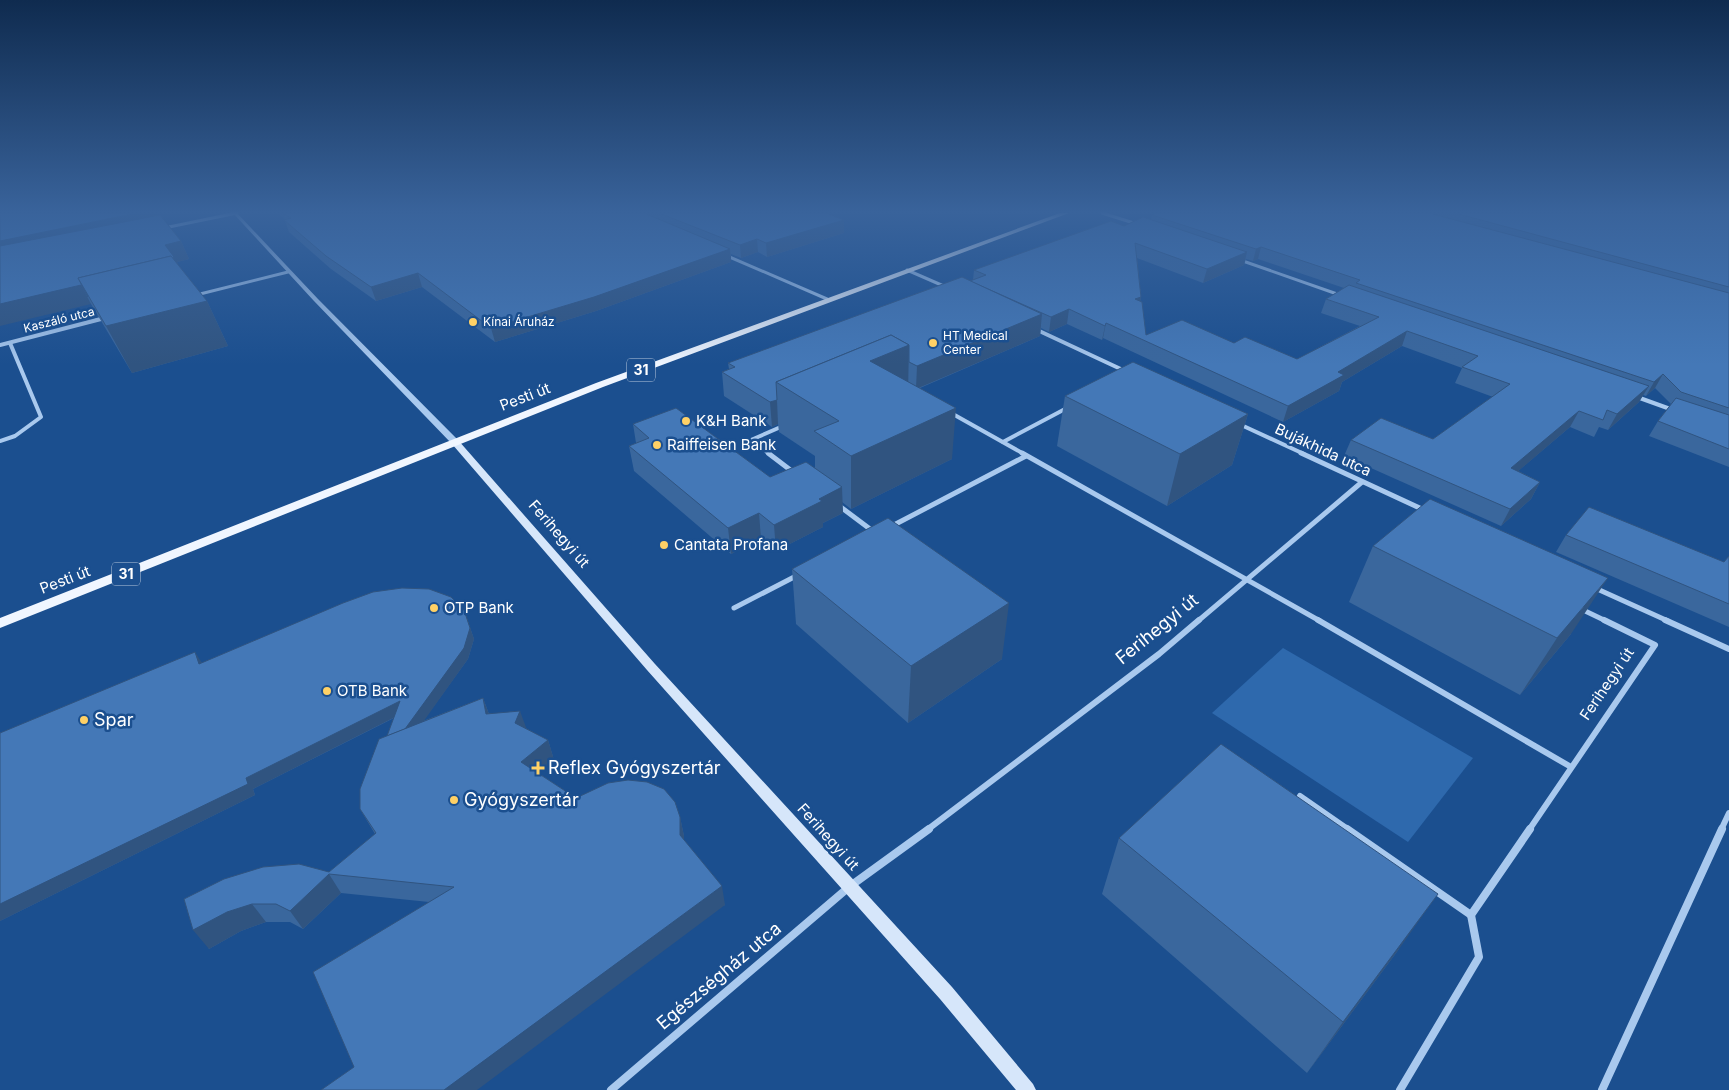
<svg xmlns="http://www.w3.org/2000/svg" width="1729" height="1090" font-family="Inter,sans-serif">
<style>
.green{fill:#2e69ad}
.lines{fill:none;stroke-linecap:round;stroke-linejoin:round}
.minor-far4{stroke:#a9c9ee;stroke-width:3}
.minor-far3{stroke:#a9c9ee;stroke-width:4}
.minor-far2{stroke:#a9c9ee;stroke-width:5}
.minor-far1{stroke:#a9c9ee;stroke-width:6}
.minor{stroke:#a9c9ee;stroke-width:8}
.tertiary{fill:#a9c9ee;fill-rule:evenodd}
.secondary{fill:#d6e6fa;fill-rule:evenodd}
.primary{fill:#f0f6ff;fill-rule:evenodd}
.wall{fill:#3a679d;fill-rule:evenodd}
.shaded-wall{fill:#305480}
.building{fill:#4478b7;stroke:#305480}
.poi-dot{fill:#ffd166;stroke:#1b4f8f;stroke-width:2}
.labels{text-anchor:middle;stroke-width:5;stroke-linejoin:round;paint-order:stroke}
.far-street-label{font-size:12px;fill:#fff;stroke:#1b4f8f}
.far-poi-label{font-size:12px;fill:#fff;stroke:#1b4f8f;text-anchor:start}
.shield{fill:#1b4f8f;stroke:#bbcadd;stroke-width:1}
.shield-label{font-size:14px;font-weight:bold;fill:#fff}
.street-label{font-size:15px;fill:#fff;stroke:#1b4f8f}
.poi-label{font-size:15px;fill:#fff;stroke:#1b4f8f;text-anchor:start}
.near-street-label{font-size:18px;fill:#fff;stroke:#1b4f8f}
.near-poi-label{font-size:18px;fill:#fff;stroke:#1b4f8f;text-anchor:start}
</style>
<rect width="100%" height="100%" fill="#1b4f8f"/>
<path class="green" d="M1283,648L1473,758L1408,842L1212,713Z"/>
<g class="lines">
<g class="minor-far4">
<path d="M1102,213L1137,224"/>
<path d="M164,228L237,213"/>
<path d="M725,255L827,299"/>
<path d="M1240,260L1340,295"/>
<path d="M907,270L946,287"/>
<path d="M196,295L288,272"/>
<path d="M96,320L105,318"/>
</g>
<g class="minor-far3">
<path d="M1035,329L1125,371"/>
<path d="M0,345L101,319"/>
<path d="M1637,397L1673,410"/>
<path d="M951,413L1024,454"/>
<path d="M1239,424L1304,454"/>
<path d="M0,441L15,436L41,417L10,343"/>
<path d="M1003,442L1067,408"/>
<path d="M770,454L751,440L783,426"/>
</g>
<g class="minor-far2">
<path d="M768,453L793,472"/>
<path d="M1022,453L1320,621"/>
<path d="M1301,453L1424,510"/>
<path d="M838,505L874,532"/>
<path d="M890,527L1026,456"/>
<path d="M1595,588L1668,621"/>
<path d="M734,608L798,575"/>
<path d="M1581,609L1606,621"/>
<path d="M1198,621L1362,482"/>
</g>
<g class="minor-far1">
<path d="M1318,620L1571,767"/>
<path d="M1665,620L1729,649"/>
<path d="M1300,796L1349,830"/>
<path d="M927,830L1159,654L1199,620"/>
<path d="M1529,830L1655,645L1604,620"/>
<path d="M1721,830L1729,813"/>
</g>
<g class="minor">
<path d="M1347,829L1471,915"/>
<path d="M611,1090L849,887L929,829"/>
<path d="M1400,1090L1479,957L1471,915L1530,829"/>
<path d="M1602,1090L1722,829"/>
</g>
<path class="tertiary" d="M233,213H237L318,299L458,440L459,442L458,444H452L314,301Z"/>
<path class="secondary" d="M455,439L458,440L655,664L952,987L1033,1084L1036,1090H1016L940,999L647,670L452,444L451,442Z"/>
<path class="primary" d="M1060,213H1069L603,387L0,628V618L596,383Z"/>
</g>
<g class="wall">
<path d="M0,213H157L158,215L181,241L189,259L177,262L178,265L207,301L228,346L132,373L91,304Z"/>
<path d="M277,213H826L844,220V233L767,257L758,252L741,258L731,254V262L596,311L495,342L422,287L376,301L331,269L289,232L284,218Z"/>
<path d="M1156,213H1729V467L1649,436L1658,421L1671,404L1655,388L1646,396L1643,395L1639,402L1608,430L1599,427L1594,437L1570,427L1518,471L1540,482L1531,499L1501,526L1344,456L1351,440L1433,439L1493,397L1455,383L1462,368L1402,346L1342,382L1339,391L1283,422L1103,338L1102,340L1067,324L1049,332L1041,328L1040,336L920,388L952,459L851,509L842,502L843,513L823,523V527L776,551L761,539L731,554L634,471L629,446L636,443L633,424L770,477L815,469V456L779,432L778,424L772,427L724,396L722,372L729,369L728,363L973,280L974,270L1124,226L1151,220L1152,215ZM1137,258L1203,283L1244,265L1246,259L1253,261L1258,259L1344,288L1326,299L1321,313L1360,326L1297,359L1234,343L1146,335L1140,302L1141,297Z"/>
<path d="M1065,396L1248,414L1232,465L1167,506L1057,446Z"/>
<path d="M1566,535L1724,562L1729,556V627L1556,552Z"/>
<path d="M1373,546L1571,634L1520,695L1349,602Z"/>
<path d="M792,569L1002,659L908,723L796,624Z"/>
<path d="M464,610L474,639L468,659L423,721L483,698L489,714L527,729L548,740L554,760L538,773L576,798L680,817L684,836V840L725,905L354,1067L429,902L341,893L303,929L290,922H266L241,931L209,949L184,899L329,872L375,834L360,809L394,718L253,789L255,795L0,921V733L202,663Z"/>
<path d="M1119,838L1399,949L1307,1073L1102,894Z"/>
</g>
<g class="shaded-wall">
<path d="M137,213H157L163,225L0,260V241Z"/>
<path d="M844,220V233L767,257L766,243Z"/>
<path d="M757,239L758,252L741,258L740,245Z"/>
<path d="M181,241L189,259L177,262L183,275L165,245Z"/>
<path d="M1261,247L1258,259L1253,261L1256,249Z"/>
<path d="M730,249L731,262L596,311L495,342L491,328Z"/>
<path d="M1247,252L1244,265L1203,283L1207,269Z"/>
<path d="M418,273L422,287L376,301L371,287Z"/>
<path d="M81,285L91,304L0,326V304Z"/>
<path d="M1141,297L1138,311L1135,299Z"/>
<path d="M207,301L228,346L132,373L106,326Z"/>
<path d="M1069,309L1067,324L1049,332L1051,317Z"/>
<path d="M1042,314L1040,336L916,389L917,366Z"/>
<path d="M1106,323L1103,338L1102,340L1105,326Z"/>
<path d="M1407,331L1402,346L1342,382L1339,391L1283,422L1288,406L1338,372Z"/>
<path d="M909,345L908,393H793Z"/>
<path d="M1663,374L1655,388L1646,396L1654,382Z"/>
<path d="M1649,386L1639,402L1608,430L1617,414Z"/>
<path d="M777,400L778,424L772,427L770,402Z"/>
<path d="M956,408L952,459L851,509V456Z"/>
<path d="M1579,411L1570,427L1502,485L1511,468Z"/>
<path d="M1248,414L1232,465L1167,506L1180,454Z"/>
<path d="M1540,482L1531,499L1501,526L1510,509Z"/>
<path d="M842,487L843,513L823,523V527L776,551L774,525L819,499Z"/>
<path d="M759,513L761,539L731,554L728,528Z"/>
<path d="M1608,578L1571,634L1520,695L1557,638Z"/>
<path d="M1009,603L1002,659L908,723L911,666Z"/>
<path d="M464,610L474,639L468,659L401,753L395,741Z"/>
<path d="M195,652L202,663L199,664Z"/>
<path d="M483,698L490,717L486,714Z"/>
<path d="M400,701L405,712L253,789L255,795L0,921V904L246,778Z"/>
<path d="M520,711L527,730L515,723Z"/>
<path d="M548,740L554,760L528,781L521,762Z"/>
<path d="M680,817L684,836V854L680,835Z"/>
<path d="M329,874L341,893L303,929L290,911Z"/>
<path d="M722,886L725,905L477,1090H444Z"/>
<path d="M1438,894L1399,949L1307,1073L1343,1022Z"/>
<path d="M252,904L266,922L241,931L209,949L193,930L227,912Z"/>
</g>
<g class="building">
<path d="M0,213H137L0,241Z"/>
<path d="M283,213H644L730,249L594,297L491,328L418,273L371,287L326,256L284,220L291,218Z"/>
<path d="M659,213H826L844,220L766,243L757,239L740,245Z"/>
<path d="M1156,213H1429L1729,293V408L1681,392L1663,374L1654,382L1356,283L1360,280L1261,247L1256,249L1152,215Z"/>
<path d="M1455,213H1729V287Z"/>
<path d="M160,215L181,241L165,245L174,257L172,258L171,256L78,278L88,297L81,285L0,304V246Z"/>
<path d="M1143,217L1247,252L1207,269L1135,243L1141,297L1135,299L1142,302L1146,335L1182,320L1234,343L1245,337L1297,359L1379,317L1326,299L1349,285L1649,386L1617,414L1607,410L1603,420L1579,411L1511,468L1540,482L1510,509L1351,440L1381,418L1433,439L1510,384L1462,367L1478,356L1407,331L1338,372L1344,375L1288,406L1106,323L1105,326L1069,309L1051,317L970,281L986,275L974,270L1111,221L1124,226Z"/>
<path d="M171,256L207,301L106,326L78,278Z"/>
<path d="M962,277L1042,314L917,366L909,362V345L891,335L776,382L777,400L770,402L722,372L735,367L728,363Z"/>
<path d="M891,335L909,345L870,361L956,408L851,456L814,431L839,421L776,382Z"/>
<path d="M1133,362L1248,414L1180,454L1065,396Z"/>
<path d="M1676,398L1729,415V449L1658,421Z"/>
<path d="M676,408L770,477L806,462L842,487L819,499L822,501L774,525L759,513L728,528L629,446L649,438L633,424Z"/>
<path d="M1430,499L1608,578L1557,638L1373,546Z"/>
<path d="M1589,507L1724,562L1729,556V604L1566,535Z"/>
<path d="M888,518L1009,603L911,666L792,569Z"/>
<path d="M402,588L429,589L451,597L464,610L470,628L464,648L405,729L387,736L400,701L246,778L248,784L0,904V733L195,652L199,664L343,603L373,592Z"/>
<path d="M483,698L486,714L520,711L515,723L548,740L521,762L576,798L608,783L628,780L647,782L664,789L675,802L680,817V835L722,886L444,1090H321L354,1067L313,972L454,887L329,874L290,911L276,904H252L227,912L193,930L184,899L224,879L263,867L299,864L329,872L376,833L360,809V789L379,739Z"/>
<path d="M1221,744L1438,894L1343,1022L1119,838Z"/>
</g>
<linearGradient id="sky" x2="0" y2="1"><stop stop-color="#0f2b4f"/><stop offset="0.58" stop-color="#39639b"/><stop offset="1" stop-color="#39639b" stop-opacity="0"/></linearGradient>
<rect width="1729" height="365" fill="url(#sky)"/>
<g class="poi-dot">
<circle cx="473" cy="322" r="5"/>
<circle cx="933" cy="343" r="5"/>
<circle cx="686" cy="421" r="5"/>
<circle cx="657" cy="445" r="5"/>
<circle cx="664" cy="545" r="5"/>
<circle cx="434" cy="608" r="5"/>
<circle cx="327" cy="691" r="5"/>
<circle cx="84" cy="720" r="5"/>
<path d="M535.5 760.5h5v5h5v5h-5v5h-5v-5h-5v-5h5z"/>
<circle cx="454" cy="800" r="5"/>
</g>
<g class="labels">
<g class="far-street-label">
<text transform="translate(59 320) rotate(-14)" y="4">Kaszáló utca</text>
</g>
<g class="far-poi-label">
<text x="483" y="326">Kínai Áruház</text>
<text x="943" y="340">HT Medical<tspan x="943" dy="14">Center</tspan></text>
</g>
<g class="shield">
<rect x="627" y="358.5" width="28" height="23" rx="4"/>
<rect x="112" y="562.5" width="28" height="23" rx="4"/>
</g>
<g class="shield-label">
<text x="641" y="375">31</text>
<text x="126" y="579">31</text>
</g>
<g class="street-label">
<text transform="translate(525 397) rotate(-21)" y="5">Pesti út</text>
<text transform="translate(1323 450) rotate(25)" y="5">Bujákhida utca</text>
<text transform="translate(559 534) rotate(49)" y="5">Ferihegyi út</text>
<text transform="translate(65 580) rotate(-21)" y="5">Pesti út</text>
<text transform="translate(1607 684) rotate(-56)" y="5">Ferihegyi út</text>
<text transform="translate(828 837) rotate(48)" y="5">Ferihegyi út</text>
</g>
<g class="poi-label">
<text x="696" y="426">K&amp;H Bank</text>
<text x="667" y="450">Raiffeisen Bank</text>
<text x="674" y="550">Cantata Profana</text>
<text x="444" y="613">OTP Bank</text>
<text x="337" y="696">OTB Bank</text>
</g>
<g class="near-street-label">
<text transform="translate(1157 629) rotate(-39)" y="6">Ferihegyi út</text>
<text transform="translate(719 976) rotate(-40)" y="6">Egészségház utca</text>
</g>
<g class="near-poi-label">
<text x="94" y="726">Spar</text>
<text x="548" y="774">Reflex Gyógyszertár</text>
<text x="464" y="806">Gyógyszertár</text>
</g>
</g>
</svg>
